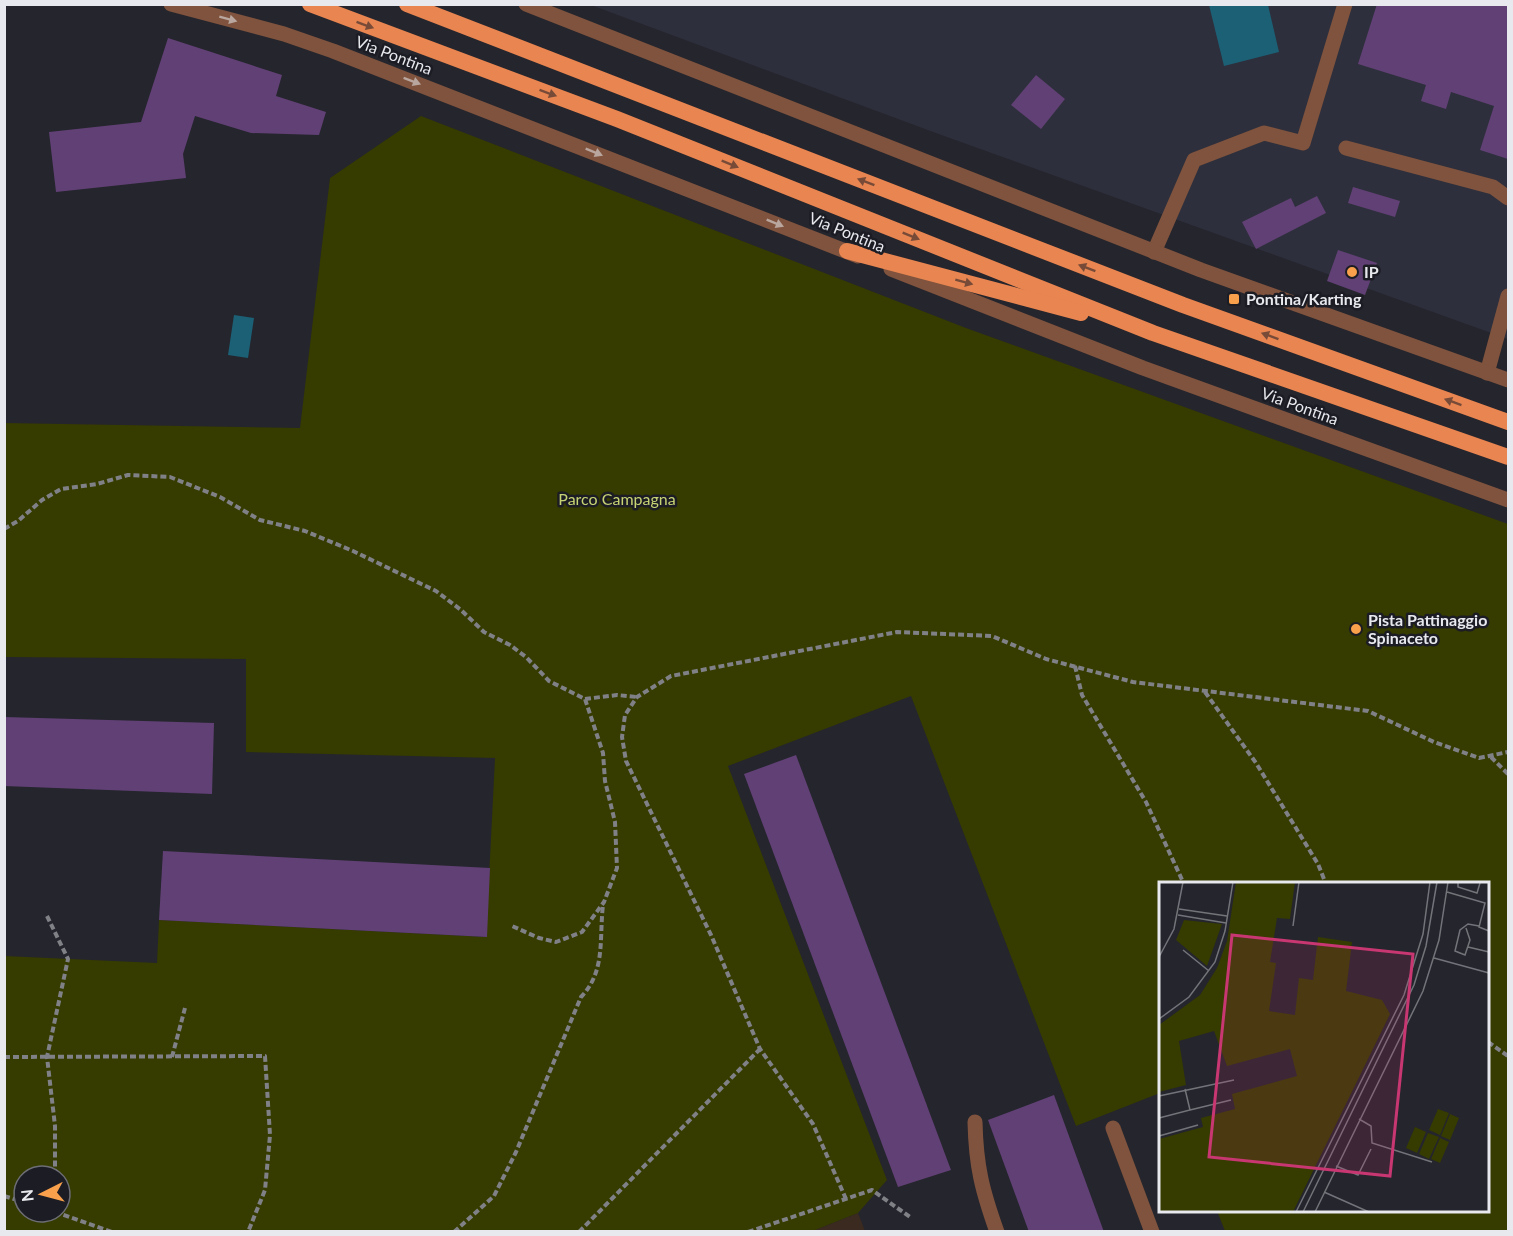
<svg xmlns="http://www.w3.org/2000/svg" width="1513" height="1236" font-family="Lato,sans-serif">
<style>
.built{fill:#2e2f3c}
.education{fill:#3a2a1f}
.green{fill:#363b00;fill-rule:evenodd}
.water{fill:#1c6075}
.building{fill:#614075}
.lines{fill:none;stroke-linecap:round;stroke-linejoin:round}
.path{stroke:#808187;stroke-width:4;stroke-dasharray:6 3;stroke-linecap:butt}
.service{stroke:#7f533d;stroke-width:15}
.minor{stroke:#7f533d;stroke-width:15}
.tertiary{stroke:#7f533d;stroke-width:15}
.trunk{stroke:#e88550;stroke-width:16}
.oneway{fill:#b9a69e}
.oneway2{fill:#774b38}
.poi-dot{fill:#f8a04b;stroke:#1b1c24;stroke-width:2}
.labels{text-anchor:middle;stroke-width:5;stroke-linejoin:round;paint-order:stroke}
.street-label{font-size:16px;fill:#e8e9ee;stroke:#1b1c24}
.poi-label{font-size:16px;font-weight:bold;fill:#e8e9ee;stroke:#1b1c24;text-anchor:start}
.park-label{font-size:16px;fill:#c8d373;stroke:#1b1c24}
.inset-road{fill:none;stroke:#73737a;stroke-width:1.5}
.view{fill:#c83771;fill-opacity:0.15;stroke:#c83771;stroke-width:3}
.inset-edge{fill:none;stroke:#e8e9ee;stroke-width:3}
</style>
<rect width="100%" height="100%" fill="#25252d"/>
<path class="built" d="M591,5H1508V339L936,133Z"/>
<path class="education" d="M858,1213L865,1231L810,1232Z"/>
<path class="green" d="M421,116L966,328L1508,524V1231H1225L1217,1211L1488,1210V884H1160V1093L1076,1126L911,696L728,766L887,1180L858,1213L810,1232L5,1231V956L157,963L159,920L486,937L495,758L246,752V659L5,657V423L300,428L330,178ZM24,1176H60V1212H24Z"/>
<g class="water">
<path d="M1209,5H1268L1279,52L1224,66Z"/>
<path d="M234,315L254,318L248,358L228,355Z"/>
</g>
<g class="building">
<path d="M1377,4H1508V159L1480,150L1494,106L1451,92L1446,109L1421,101L1426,85L1358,64Z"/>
<path d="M168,38L282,75L276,96L326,112L319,135L251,133L195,116L183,154L186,178L56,192L49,132L141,122Z"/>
<path d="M1036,75L1065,99L1041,129L1011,105Z"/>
<path d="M1353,187L1400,201L1395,217L1348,203Z"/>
<path d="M1317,196L1326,213L1256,249L1242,222L1291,198L1295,207Z"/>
<path d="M1338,250L1377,263L1365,295L1327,281Z"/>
<path d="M4,717L214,723L212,794L4,786Z"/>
<path d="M796,755L951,1170L898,1187L744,774Z"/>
<path d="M163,851L490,868L487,937L159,920Z"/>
<path d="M1054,1095L1104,1232H1029L988,1120Z"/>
</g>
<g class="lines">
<g class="path">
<path d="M4,529L18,521L42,500L61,489L97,484L128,475L170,477L220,497L260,520L305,531L353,551L436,591L461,610L484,632L510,645L526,657L549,681L585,699L603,753L605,781L615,822L617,868L604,902L582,932L556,942L539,938L512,926"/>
<path d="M1075,666L1082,695L1146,802L1184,884"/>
<path d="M1205,692L1256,763L1318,864L1326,884"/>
<path d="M585,699L617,695L637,697"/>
<path d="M1491,757L1508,774"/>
<path d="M47,916L68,959L47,1057L55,1126V1176"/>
<path d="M1488,1042L1508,1056"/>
<path d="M4,1057L265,1056L270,1135L265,1190L248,1232"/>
<path d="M172,1057L185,1008"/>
<path d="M4,1196L24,1202"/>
<path d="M846,1199L813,1124L760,1049L711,935L626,761L622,737L625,715L637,697L671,676L897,632L992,636L1046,659L1133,682L1368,711L1434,742L1479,758L1508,752"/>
<path d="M55,1212L112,1232"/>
<path d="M454,1232L494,1196L516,1152L581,997C606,971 599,939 603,905"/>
<path d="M579,1232L760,1049"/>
<path d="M748,1232L872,1190L910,1217"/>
</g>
<g class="service">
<path d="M1346,148L1493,187L1508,198"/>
<path d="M1154,252L1194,160L1264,133L1303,143L1345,4"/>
<path d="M1487,373L1508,296"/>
<path d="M1113,1128L1152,1232"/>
</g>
<path class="minor" d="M975,1122C976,1166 982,1190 997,1232"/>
<g class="tertiary">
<path d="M171,4L284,34L333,51L858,256"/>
<path d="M526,4L1201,270L1508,380"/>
<path d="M891,269L1143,368L1508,500"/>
</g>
<g class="trunk">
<path d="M310,4L617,119L1153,333L1508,457"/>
<path d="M407,4L1183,305L1508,422"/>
<path d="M847,251L1081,313"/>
</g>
</g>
<defs><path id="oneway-solid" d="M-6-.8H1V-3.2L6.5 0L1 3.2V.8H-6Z" transform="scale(1.5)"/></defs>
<g class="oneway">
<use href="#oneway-solid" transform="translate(228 19) rotate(15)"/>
<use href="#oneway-solid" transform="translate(412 81) rotate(21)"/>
<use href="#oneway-solid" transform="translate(594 152) rotate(22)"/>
<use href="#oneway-solid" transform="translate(775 223) rotate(22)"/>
</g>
<g class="oneway2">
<use href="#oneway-solid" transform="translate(365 25) rotate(20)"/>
<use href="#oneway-solid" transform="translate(548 93) rotate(20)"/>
<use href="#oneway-solid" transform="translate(730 164) rotate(22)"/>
<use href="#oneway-solid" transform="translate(866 182) rotate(-159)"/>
<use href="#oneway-solid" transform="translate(911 236) rotate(22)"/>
<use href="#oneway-solid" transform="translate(1087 268) rotate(-159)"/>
<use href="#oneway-solid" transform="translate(964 282) rotate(15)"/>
<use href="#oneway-solid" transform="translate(1270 336) rotate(-160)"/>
<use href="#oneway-solid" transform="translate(1453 402) rotate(-160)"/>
</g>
<g class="poi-dot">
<circle cx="1352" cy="272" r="6"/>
<rect x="1228" y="293" width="12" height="12" rx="3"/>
<circle cx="1356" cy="629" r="6"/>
</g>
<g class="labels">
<g class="street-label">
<text transform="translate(394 55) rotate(21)" y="6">Via Pontina</text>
<text transform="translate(847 232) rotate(22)" y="6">Via Pontina</text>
<text transform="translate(1300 406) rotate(20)" y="6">Via Pontina</text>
</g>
<g class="poi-label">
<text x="1364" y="278">IP</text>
<text x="1246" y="305">Pontina/Karting</text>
<text x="1368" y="626">Pista Pattinaggio<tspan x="1368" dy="18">Spinaceto</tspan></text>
</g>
<g class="park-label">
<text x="617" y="505">Parco Campagna</text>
</g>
</g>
<g transform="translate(1159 882)">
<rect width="330" height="330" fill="#25252d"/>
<path d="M77,0H136L131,37L118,36L111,80L117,81L110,129L136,133L140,96L154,98L159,55L193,60L187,109L223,118L231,132L134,330H0V257L44,245L42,236L76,227L73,212L138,194L131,167L68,184L55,149L20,159L27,203L0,210V143L41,113L58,86L68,59ZM25,38L63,42L48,84L17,58ZM279,227L290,231L281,253L270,248ZM291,232L300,236L291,258L282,254ZM256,245L267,250L258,271L247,266ZM269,251L280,255L270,277L260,272ZM281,256L290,260L281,281L272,277Z" fill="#363b00"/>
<path class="inset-road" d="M299,0V5L318,11L321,1M288,10L326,21L320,45L330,49M20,27L68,34M19,33L67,41M134,44L140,0M307,46L311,58L306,73L296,69L301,48L309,42L320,44M309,65L330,70M24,68L50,89M0,75L15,47L24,0M275,76L330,91M0,137L30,115L56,80L66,49L74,0M0,214L75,198M31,228L72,218M0,236L31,228L26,207M200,237L212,244L213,261L273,280M0,254L39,243M177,284L199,293L212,267M165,310L210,330M137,330L245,113L264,52L271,0M144,330L255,103L267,64L278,0M156,330L264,109L280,58L289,0"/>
<path class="view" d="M73,53L254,72L231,294L50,275Z"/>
<rect width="330" height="330" class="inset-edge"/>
</g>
<rect width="1513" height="1236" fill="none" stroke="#e8e9ee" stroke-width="12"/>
<g transform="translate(42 1194) rotate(264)"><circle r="28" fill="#1b1c24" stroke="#6d6e75" stroke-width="1.5"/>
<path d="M0-4.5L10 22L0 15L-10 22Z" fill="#f8a04b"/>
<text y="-9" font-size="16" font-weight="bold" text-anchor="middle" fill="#e8e9ee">N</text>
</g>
</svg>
